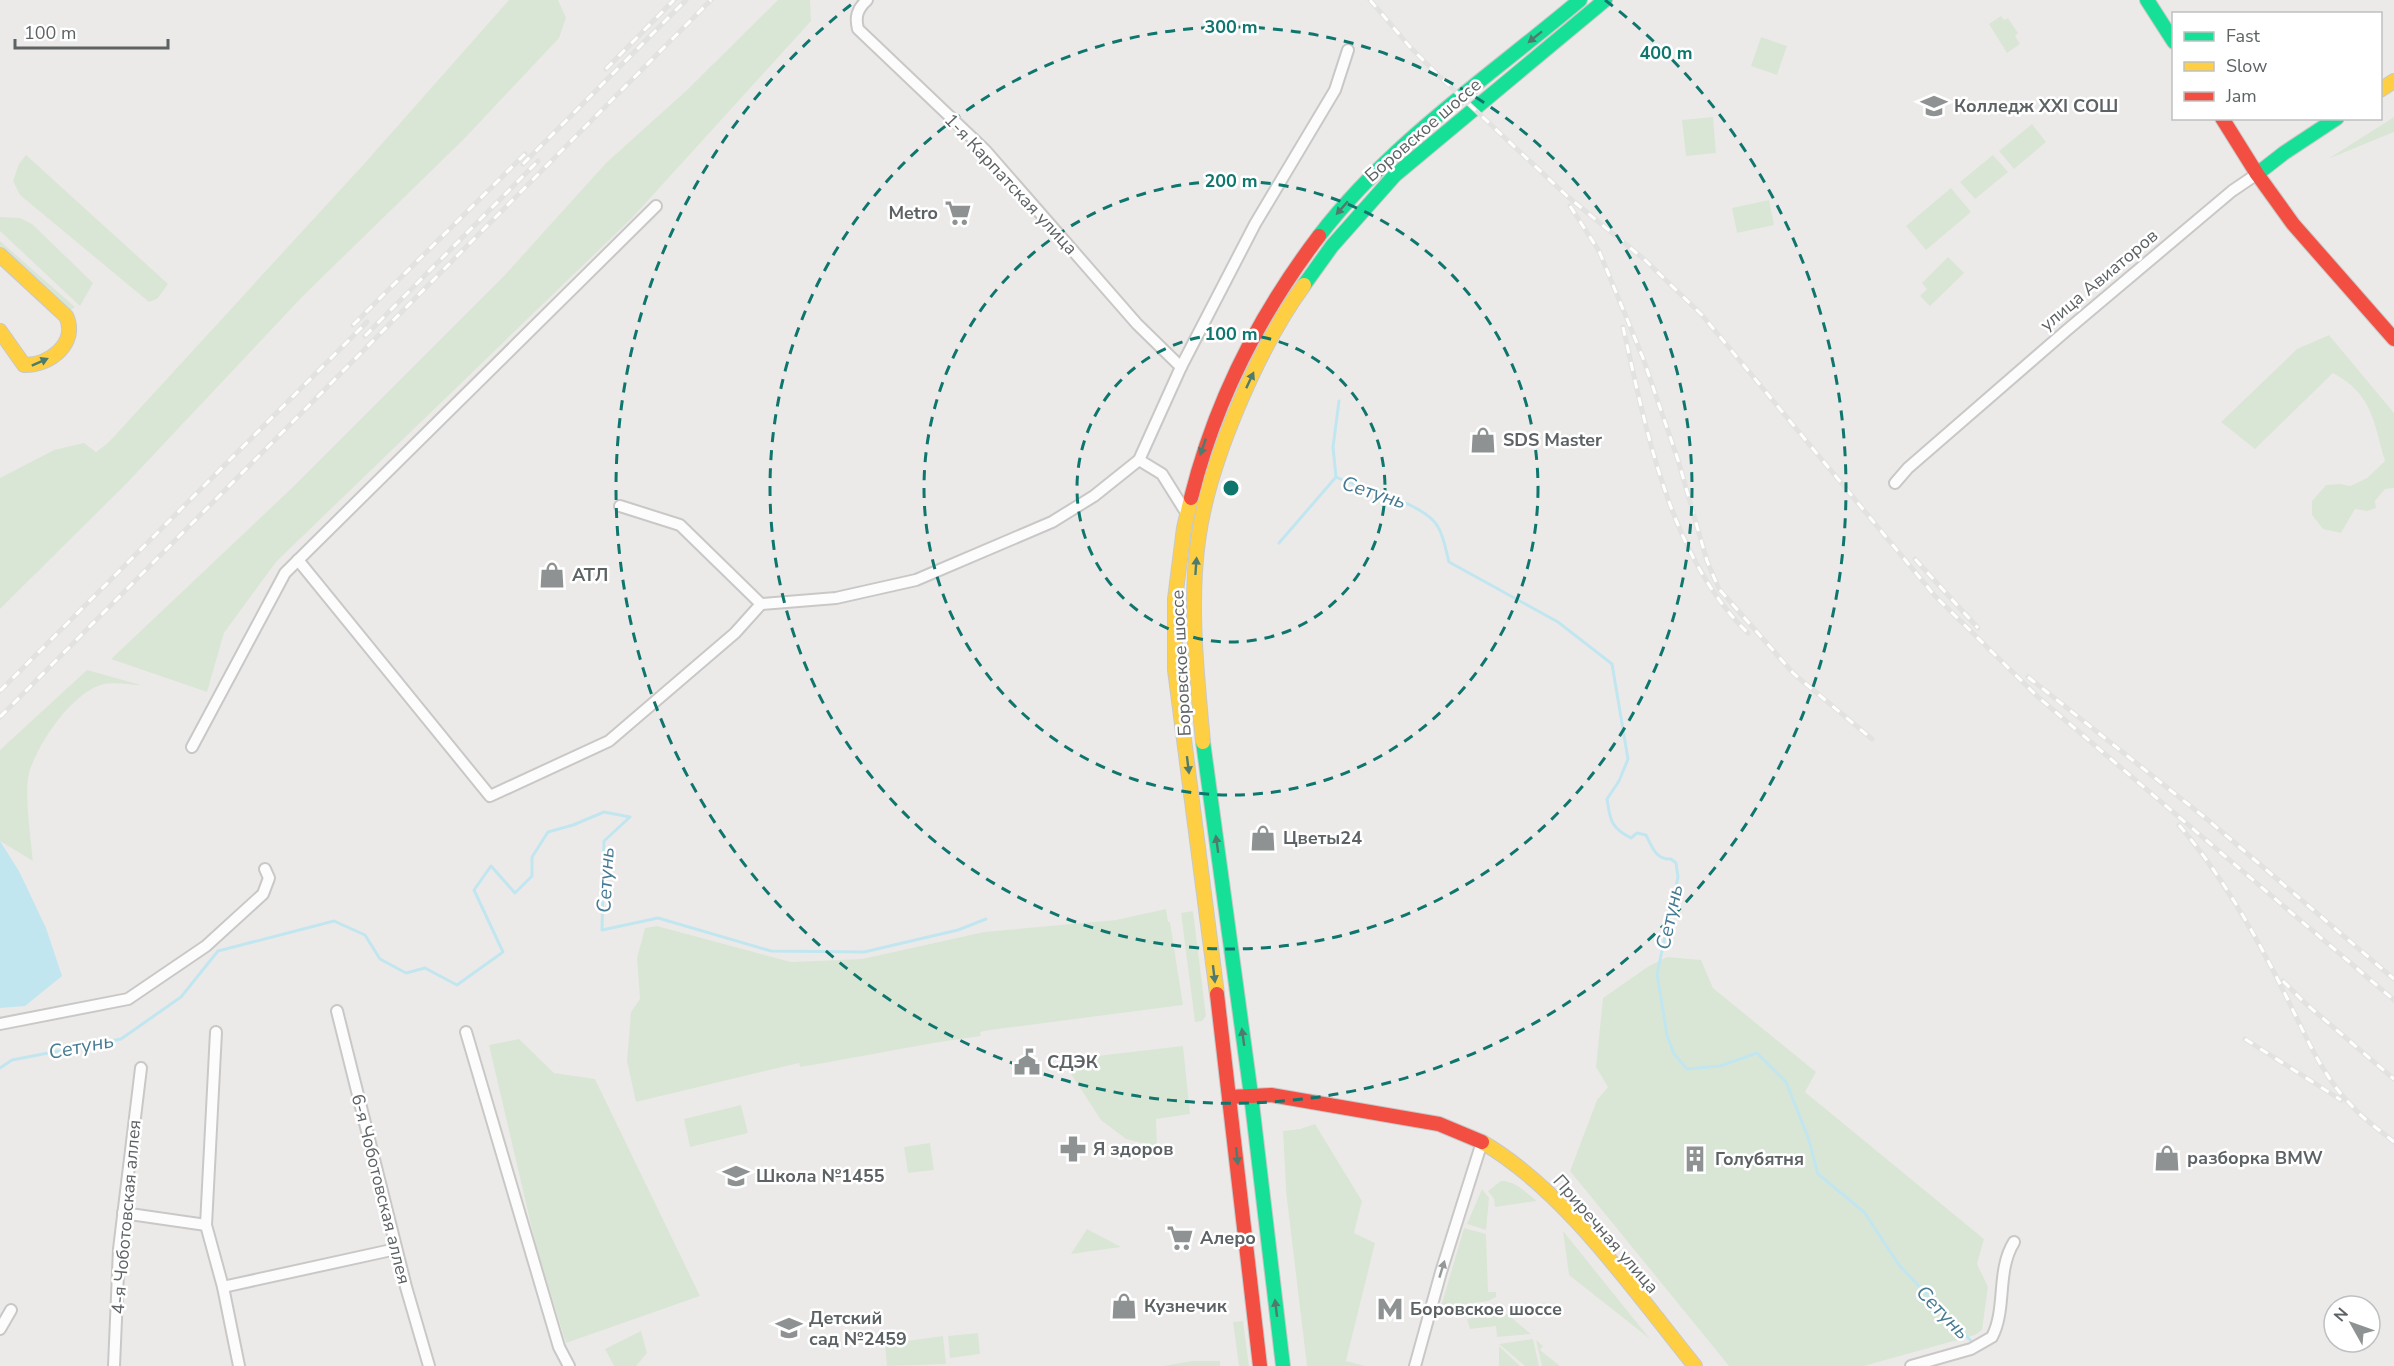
<svg xmlns="http://www.w3.org/2000/svg" width="2394" height="1366" font-family="'Nunito Sans',sans-serif">
<style>
.green{fill:#dae6d5}
.water{fill:#c1e6f0}
.lines{fill:none;stroke-linecap:round;stroke-linejoin:round}
.stream{stroke:#c1e6f0;stroke-width:3}
.street-casing{stroke:#c9c8c7;stroke-width:14}
.fast-casing{stroke:#c8c8c7;stroke-width:16}
.slow-casing{stroke:#c8c8c7;stroke-width:16}
.jam-casing{stroke:#c8c8c7;stroke-width:16}
.street{stroke:#fcfcfc;stroke-width:10}
.fast{stroke:#16e098;stroke-width:14}
.slow{stroke:#ffcf43;stroke-width:14}
.jam{stroke:#f24e42;stroke-width:14}
.rail-casing{stroke:#e2e2e1;stroke-width:5}
.rail{stroke:#fff;stroke-width:3;stroke-dasharray:9;stroke-linecap:butt}
.oneway{fill:#4f7b6e}
.oneway2{fill:#959899}
.ring{fill:none;stroke:#0f766e;stroke-width:3;stroke-dasharray:10 8}
.labels{text-anchor:middle;stroke-width:5;stroke-linejoin:round;paint-order:stroke}
.poi-label{font-size:18px;font-weight:bold;fill:#5d6264;stroke:#fff;text-anchor:start}
.street-label{font-size:18px;fill:#5d6264;stroke:#fff}
.water-label{font-size:20px;font-style:italic;fill:#477b93;stroke:#fff}
.centre{fill:#0f766e;stroke:#fff;stroke-width:3}
.ring-label{font-size:18px;text-anchor:middle;font-weight:bold;fill:#0f766e;stroke:#fff;stroke-width:5;stroke-linejoin:round;paint-order:stroke}
</style>
<rect width="100%" height="100%" fill="#eceae8"/>
<g class="green">
<path d="M509,0H558L566,18L559,38L464,139L303,296L126,484L0,609V478L54,450L84,443L96,452L108,443L363,165Z"/>
<path d="M778,0H810L811,21L632,218L276,562L224,633L207,692L111,659L294,486L504,276L606,163L687,90Z"/>
<path d="M2001,16L2004,20L2008,18L2018,33L2015,36L2020,44L2007,53L1989,24Z"/>
<path d="M1761,37L1787,46L1777,75L1751,66Z"/>
<path d="M1713,117L1716,153L1686,156L1682,120Z"/>
<path d="M2394,117V132L2328,159Z"/>
<path d="M2032,124L2046,142L2014,169L1999,151Z"/>
<path d="M26,155L168,284L157,299L149,302L20,195L13,181L19,164Z"/>
<path d="M1993,155L2008,172L1975,199L1960,182Z"/>
<path d="M1951,188L1971,212L1926,250L1906,226Z"/>
<path d="M1769,200L1774,225L1737,233L1732,208Z"/>
<path d="M0,217L20,218L32,224L93,283L80,306L0,231Z"/>
<path d="M0,241L75,307L69,311L0,249Z"/>
<path d="M1948,257L1964,273L1930,306L1920,296L1927,289L1922,283Z"/>
<path d="M2329,335L2394,413V488L2385,489L2375,501L2376,508L2367,511L2355,509L2341,533L2323,529L2312,515V501L2326,485L2340,484L2350,486L2367,478L2385,461C2373,421 2373,395 2333,373L2255,449L2221,422L2297,349Z"/>
<path d="M87,670L141,685C130,685 115,682 104,684C72,692 38,743 29,773C24,794 31,839 33,861L0,841V750Z"/>
<path d="M1166,909L1168,922H1170L1183,1005L990,1030L980,1032L981,1036C920,1044 861,1057 800,1067L799,1063L636,1102L627,1061L631,1012L640,999L637,958L645,928L657,926L791,962L862,959L984,932L1116,920Z"/>
<path d="M1193,911L1206,1016L1202,1021L1195,1022L1181,913Z"/>
<path d="M1667,957L1701,960L1713,988L1816,1072L1805,1092L1984,1239L1977,1264L1988,1287L1982,1330L1975,1335L1864,1366H1729L1570,1171L1597,1100L1608,1087L1596,1067L1603,998L1649,966Z"/>
<path d="M519,1039L554,1073L595,1079L700,1296L566,1343L536,1246L489,1045Z"/>
<path d="M1183,1046L1190,1114L1156,1119L1157,1147L1126,1139L1101,1120L1062,1060Z"/>
<path d="M741,1105L748,1133L690,1147L684,1119Z"/>
<path d="M1315,1124L1362,1201L1354,1233L1375,1243L1346,1361L1365,1366H1307L1286,1191L1283,1131L1300,1129Z"/>
<path d="M930,1143L934,1170L908,1173L904,1147Z"/>
<path d="M1501,1181C1515,1180 1526,1193 1537,1201L1495,1207L1494,1199L1488,1191Z"/>
<path d="M1482,1189L1489,1198L1486,1230L1467,1224Z"/>
<path d="M1464,1228L1486,1234L1488,1292H1496V1297L1488,1301L1441,1307Z"/>
<path d="M1087,1229L1121,1247L1071,1254Z"/>
<path d="M1563,1231L1650,1339L1569,1275Z"/>
<path d="M1503,1314H1507L1531,1334L1497,1337L1496,1326L1470,1329L1467,1319Z"/>
<path d="M1243,1321L1249,1366H1239L1233,1322Z"/>
<path d="M641,1331L647,1353L636,1366H614L605,1349Z"/>
<path d="M978,1333L980,1354L950,1358L948,1336Z"/>
<path d="M943,1336L946,1364L887,1366L885,1344Z"/>
<path d="M1533,1339L1539,1366H1525L1499,1344Z"/>
<path d="M1536,1340L1543,1346L1540,1350L1560,1366H1542Z"/>
<path d="M1499,1346L1519,1365L1520,1366H1499Z"/>
<path d="M1192,1361H1220V1366H1163Z"/>
</g>
<path class="water" d="M0,841L19,871L46,928L62,976L25,1006L0,1008Z"/>
<g class="lines">
<g class="stream">
<path d="M1336,477L1333,447L1339,401"/>
<path d="M1279,543L1336,477C1361,489 1426,503 1438,527C1444,537 1446,551 1449,562L1558,622L1612,664L1628,759L1619,781L1607,799C1610,820 1611,828 1631,838L1637,833L1646,835C1652,847 1656,860 1671,859L1676,863L1678,877L1657,974L1667,1035L1674,1054L1687,1069L1720,1066L1757,1053L1786,1082L1808,1137L1818,1174L1864,1212L1899,1265L1974,1344"/>
<path d="M0,1068L12,1060L121,1039L181,997L218,951L334,921L365,935L380,959L406,973L425,968L457,985L503,952L474,890L491,866L515,893L532,876V857L548,832L573,825L604,812L630,817L604,841L602,930L658,918L771,951L864,952L958,930L986,919"/>
</g>
<g class="street-casing">
<g id="street">
<path d="M867,0C857,9 855,17 858,29L985,150L1137,324L1181,367"/>
<path d="M1139,460L1162,474L1187,514"/>
<path d="M1895,483L1908,468L2067,330L2232,191L2257,174"/>
<path d="M620,506L680,525L761,604"/>
<path d="M298,560L490,796L609,741L735,633L761,604"/>
<path d="M761,604L836,598L916,580L1052,522L1094,496L1139,460L1181,367L1255,224L1335,90L1348,50"/>
<path d="M192,747L285,573L656,206"/>
<path d="M337,1011L406,1287L429,1366"/>
<path d="M0,1024L128,999L206,946L263,894L269,878L265,869"/>
<path d="M216,1032L206,1225L223,1287L239,1366"/>
<path d="M466,1032L559,1347L569,1366"/>
<path d="M123,1213L206,1225"/>
<path d="M223,1287L396,1249"/>
<path d="M0,1329L11,1310"/>
<path d="M114,1366L119,1249L141,1068"/>
<path d="M1415,1366L1441,1272L1482,1142"/>
<path d="M1911,1366L1971,1349L1992,1337C2007,1308 1996,1271 2014,1242"/>
</g>
</g>
<g class="fast-casing">
<g id="fast">
<path d="M2147,0L2174,42"/>
<path d="M2257,174L2284,153L2337,118"/>
<path d="M1319,236C1391,142 1490,76 1580,0"/>
<path d="M1304,285L1332,246L1395,175L1605,0"/>
<path d="M1203,742L1251,1095L1283,1366"/>
</g>
</g>
<g class="slow-casing">
<g id="slow">
<path d="M2380,90L2394,81"/>
<path d="M0,255L66,316C79,343 49,366 24,365L0,331"/>
<path d="M1191,498L1184,528L1175,599V670L1217,994"/>
<path d="M1203,742C1197,676 1189,607 1198,541C1208,464 1258,348 1304,285"/>
<path d="M1482,1142C1566,1191 1634,1291 1695,1366"/>
</g>
</g>
<g class="jam-casing">
<g id="jam">
<path d="M2222,118L2257,174L2293,224L2394,339"/>
<path d="M1191,498C1215,401 1259,315 1319,236"/>
<path d="M1217,994L1260,1366"/>
<path d="M1230,1097L1271,1095L1439,1124L1482,1142"/>
</g>
</g>
<use href="#street" class="street"/>
<use href="#fast" class="fast"/>
<use href="#slow" class="slow"/>
<use href="#jam" class="jam"/>
<g class="rail-casing">
<g id="rail">
<path d="M1370,0L1410,47L1439,76L1567,196L1645,260L1702,315L1935,596L2038,697L2394,1000"/>
<path d="M606,69L674,0"/>
<path d="M523,164L686,0"/>
<path d="M1570,206L1599,251L1643,358L1678,460L1707,561L1719,589L1794,674L1872,739"/>
<path d="M353,325L525,154"/>
<path d="M1623,327C1646,429 1670,558 1748,633"/>
<path d="M365,336L538,161"/>
<path d="M1915,559L1978,628"/>
<path d="M2028,677L2208,820L2394,979"/>
<path d="M0,691L367,322"/>
<path d="M0,717L711,0"/>
<path d="M2179,825C2223,876 2258,939 2288,1000C2306,1037 2323,1077 2352,1106C2364,1120 2380,1130 2394,1142"/>
<path d="M2283,981L2305,1003L2394,1079"/>
<path d="M2245,1039L2341,1100"/>
</g>
</g>
<use href="#rail" class="rail"/>
</g>
<defs><path id="oneway-solid" d="M-6-.8H1V-3.2L6.5 0L1 3.2V.8H-6Z" transform="scale(1.5)"/></defs>
<g class="oneway">
<use href="#oneway-solid" transform="translate(1535 37) rotate(141)"/>
<use href="#oneway-solid" transform="translate(1342 208) rotate(131)"/>
<use href="#oneway-solid" transform="translate(40 362) rotate(-24)"/>
<use href="#oneway-solid" transform="translate(1250 380) rotate(-65)"/>
<use href="#oneway-solid" transform="translate(1203 447) rotate(109)"/>
<use href="#oneway-solid" transform="translate(1196 566) rotate(-86)"/>
<use href="#oneway-solid" transform="translate(1188 765) rotate(83)"/>
<use href="#oneway-solid" transform="translate(1217 844) rotate(-98)"/>
<use href="#oneway-solid" transform="translate(1214 974) rotate(83)"/>
<use href="#oneway-solid" transform="translate(1243 1037) rotate(-98)"/>
<use href="#oneway-solid" transform="translate(1237 1156) rotate(84)"/>
<use href="#oneway-solid" transform="translate(1276 1308) rotate(-97)"/>
</g>
<use class="oneway2" href="#oneway-solid" transform="translate(1442 1269) rotate(-73)"/>
<g class="ring">
<circle cx="1231" cy="488" r="154"/>
<circle cx="1231" cy="488" r="307"/>
<circle cx="1231" cy="488" r="461"/>
<path d="M1605 0A615 615 0 1 1 857 0"/>
</g>
<defs>
<g id="school-bare" transform="scale(2.07)"><path d="M0-5L7-2L0 1L-7-2ZM-4 1L0 2.5L4 1V4Q0 6-4 4Z" fill="#8f9292" stroke="#fff" stroke-width="2.5" paint-order="stroke"/></g>
<g id="supermarket-bare" transform="scale(2.07)"><path d="M-6-5.5h2.5l.6 2H6L4.5 2H-2.5L-4.4-4H-6ZM-1.5 3.2a1.3 1.3 0 1 0 .1 0ZM3 3.2a1.3 1.3 0 1 0 .1 0Z" fill="#8f9292" stroke="#fff" stroke-width="2.5" paint-order="stroke"/></g>
<g id="shop-bare" transform="scale(2.07)"><path d="M-5-2.5h2.3a2.7 3.5 0 0 1 5.4 0H5L5.5 6h-11ZM-1.5-2.5h3a1.5 2.3 0 0 0-3 0Z" fill="#8f9292" stroke="#fff" stroke-width="2.5" paint-order="stroke"/></g>
<g id="civic-bare" transform="scale(2.07)"><path d="M-.6-6.5H3V-4.5H.6V-3L4-1V1h2V6H-6V1h2V-1L-.6-3ZM-1.2 2.5V6h2.4V2.5Z" fill="#8f9292" stroke="#fff" stroke-width="2.5" paint-order="stroke"/></g>
<g id="pharmacy-bare" transform="scale(2.07)"><path d="M-2-6h4v4h4v4h-4v4h-4v-4h-4v-4h4Z" fill="#8f9292" stroke="#fff" stroke-width="2.5" paint-order="stroke"/></g>
<g id="building-bare" transform="scale(2.07)"><path d="M-4-6H4V6H1V3H-1V6H-4ZM-2.5-4.3h1.7v1.8h-1.7ZM.8-4.3h1.7v1.8H.8ZM-2.5-1h1.7V.8h-1.7ZM.8-1h1.7V.8H.8Z" fill="#8f9292" stroke="#fff" stroke-width="2.5" paint-order="stroke"/></g>
<g id="metro-bare" transform="scale(2.07)"><path d="M-5.5 5V-5H-3L0 0L3-5H5.5V5H3V-.5L0 4L-3-.5V5Z" fill="#8f9292" stroke="#fff" stroke-width="2.5" paint-order="stroke"/></g>
</defs>
<g fill-rule="evenodd">
<use href="#school-bare" x="1934" y="106"/>
<use href="#supermarket-bare" x="958" y="213"/>
<use href="#shop-bare" x="1483" y="440"/>
<use href="#shop-bare" x="552" y="575"/>
<use href="#shop-bare" x="1263" y="838"/>
<use href="#civic-bare" x="1027" y="1062"/>
<use href="#pharmacy-bare" x="1073" y="1149"/>
<use href="#shop-bare" x="2167" y="1158"/>
<use href="#building-bare" x="1695" y="1159"/>
<use href="#school-bare" x="736" y="1176"/>
<use href="#supermarket-bare" x="1180" y="1238"/>
<use href="#shop-bare" x="1124" y="1306"/>
<use href="#metro-bare" x="1390" y="1309"/>
<use href="#school-bare" x="789" y="1328"/>
</g>
<g class="labels">
<g class="poi-label">
<text x="1954" y="112">Колледж XXI СОШ</text>
<text x="938" y="219" text-anchor="end">Metro</text>
<text x="1503" y="446">SDS Master</text>
<text x="572" y="581">АТЛ</text>
<text x="1283" y="844">Цветы24</text>
<text x="1047" y="1068">СДЭК</text>
<text x="1093" y="1155">Я здоров</text>
<text x="2187" y="1164">разборка BMW</text>
<text x="1715" y="1165">Голубятня</text>
<text x="756" y="1182">Школа №1455</text>
<text x="1200" y="1244">Алеро</text>
<text x="1144" y="1312">Кузнечик</text>
<text x="1410" y="1315">Боровское шоссе</text>
<text x="809" y="1324">Детский<tspan x="809" dy="21">сад №2459</tspan></text>
</g>
<g class="street-label">
<text transform="translate(1423 130) rotate(-41)" y="6">Боровское шоссе</text>
<text transform="translate(1011 184) rotate(47)" y="6">1-я Карпатская улица</text>
<text transform="translate(2099 280) rotate(-40)" y="6">улица Авиаторов</text>
<text transform="translate(1181 663) rotate(-93)" y="6">Боровское шоссе</text>
<text transform="translate(381 1189) rotate(76)" y="6">6-я Чоботовская аллея</text>
<text transform="translate(126 1217) rotate(-85)" y="6">4-я Чоботовская аллея</text>
<text transform="translate(1606 1234) rotate(49)" y="6">Приречная улица</text>
</g>
<g class="water-label">
<text transform="translate(1374 492) rotate(18)" y="7">Сетунь</text>
<text transform="translate(605 880) rotate(-87)" y="7">Сетунь</text>
<text transform="translate(1669 917) rotate(-78)" y="7">Сетунь</text>
<text transform="translate(81 1046) rotate(-11)" y="7">Сетунь</text>
<text transform="translate(1943 1312) rotate(46)" y="7">Сетунь</text>
</g>
</g>
<circle cx="1231" cy="488" r="9" class="centre"/>
<g class="ring-label">
<text x="1231" y="33">300 m</text>
<text x="1666" y="59">400 m</text>
<text x="1231" y="187">200 m</text>
<text x="1231" y="340">100 m</text>
</g>
<rect x="2172" y="12" width="210" height="108" fill="#ffffff" stroke="#bec0c1" stroke-width="1.5"/>
<rect x="2184" y="32" width="30" height="9" fill="#16e098" stroke="#bec0c1" stroke-width="1.5"/>
<text x="2226" y="42" font-size="18" fill="#5d6264">Fast</text>
<rect x="2184" y="62" width="30" height="9" fill="#ffcf43" stroke="#bec0c1" stroke-width="1.5"/>
<text x="2226" y="72" font-size="18" fill="#5d6264">Slow</text>
<rect x="2184" y="92" width="30" height="9" fill="#f24e42" stroke="#bec0c1" stroke-width="1.5"/>
<text x="2226" y="102" font-size="18" fill="#5d6264">Jam</text>
<g transform="translate(2352 1324) rotate(310)"><circle r="28" fill="#ffffff" stroke="#bec0c1" stroke-width="1.5"/>
<path d="M0-4.5L10 22L0 15L-10 22Z" fill="#8f9292"/>
<text y="-9" font-size="16" font-weight="bold" text-anchor="middle" fill="#5d6264">N</text>
</g>
<path d="M15 39v9h153v-9" fill="none" stroke="#5d6264" stroke-width="3"/>
<text x="24" y="39" font-size="18" fill="#5d6264" stroke="#ffffff" stroke-width="4.5" paint-order="stroke">100 m</text>
</svg>
